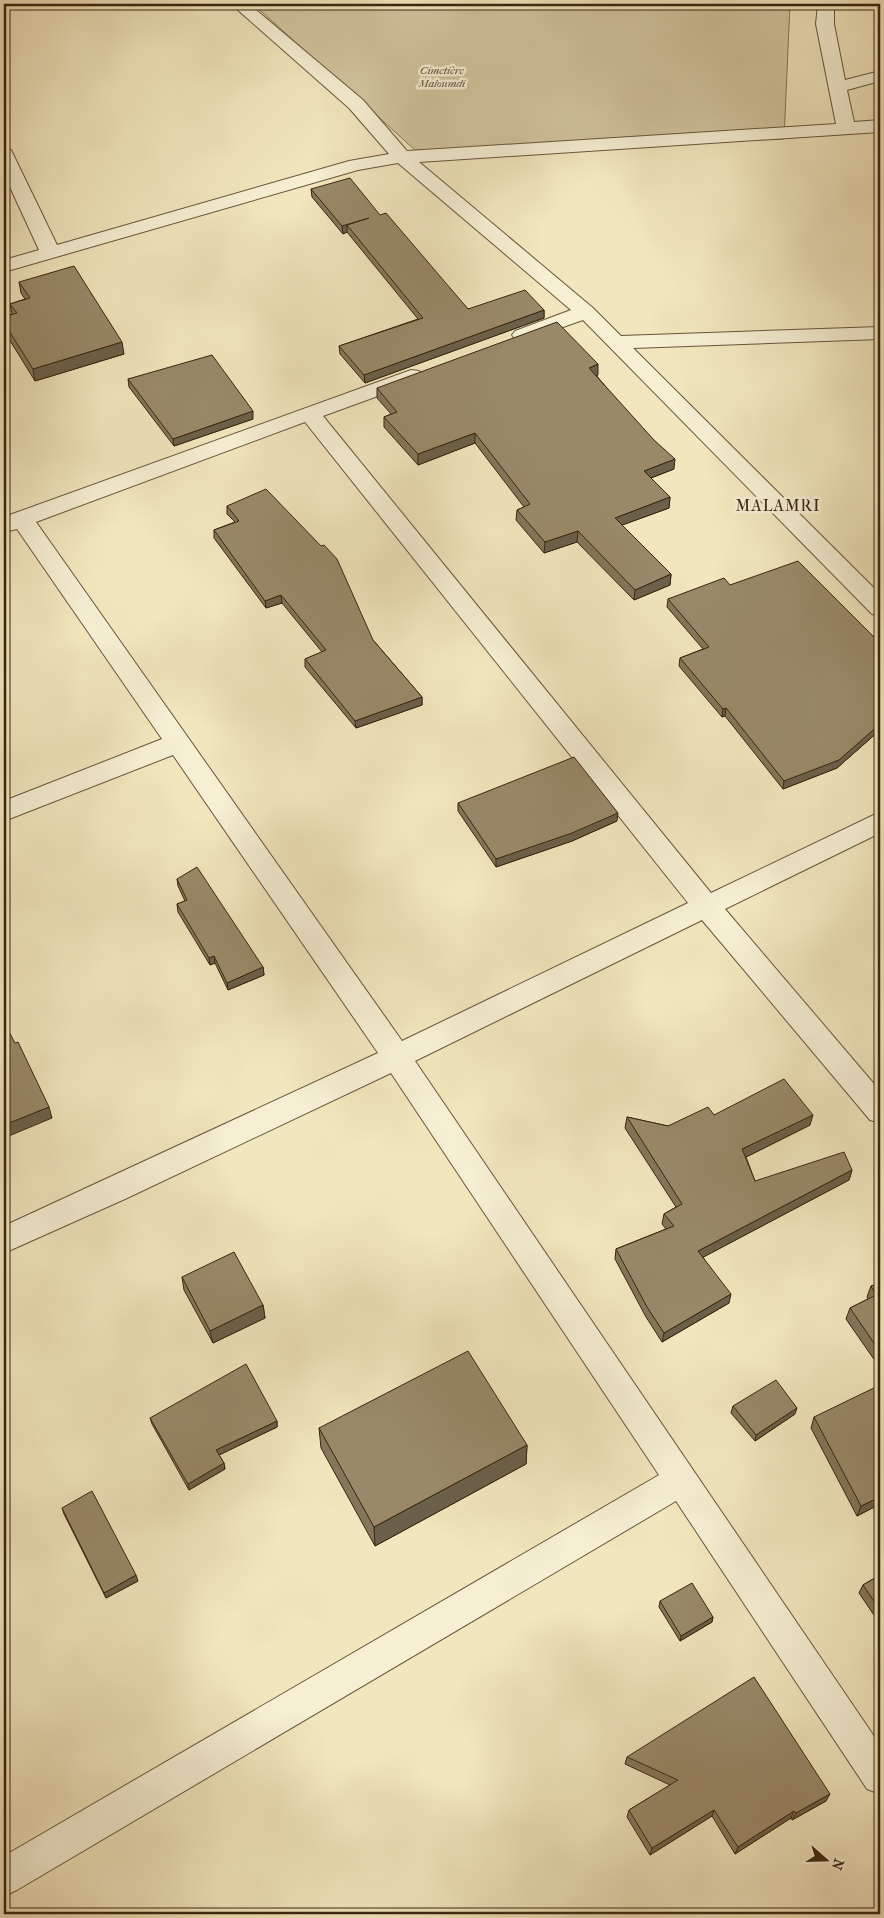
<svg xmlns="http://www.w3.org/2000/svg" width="884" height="1918" font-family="'IM FELL French Canon',serif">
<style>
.green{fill:#d2c59f;stroke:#867557}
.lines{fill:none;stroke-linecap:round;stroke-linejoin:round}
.street-casing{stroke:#67553a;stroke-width:2}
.street{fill:#f6efd4;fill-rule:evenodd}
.wall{fill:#84765a;stroke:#39250f}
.shaded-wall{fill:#6b604a;stroke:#39250f}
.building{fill:#998969;stroke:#39250f}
.labels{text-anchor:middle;stroke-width:5;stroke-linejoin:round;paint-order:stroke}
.far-park-label{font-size:11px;font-style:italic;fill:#5f4d33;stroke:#f6efd4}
.quarter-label{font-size:16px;letter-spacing:1px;fill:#39250f;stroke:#f6efd4}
</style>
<rect width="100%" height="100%" fill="#f1e6bd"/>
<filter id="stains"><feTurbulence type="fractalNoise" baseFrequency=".004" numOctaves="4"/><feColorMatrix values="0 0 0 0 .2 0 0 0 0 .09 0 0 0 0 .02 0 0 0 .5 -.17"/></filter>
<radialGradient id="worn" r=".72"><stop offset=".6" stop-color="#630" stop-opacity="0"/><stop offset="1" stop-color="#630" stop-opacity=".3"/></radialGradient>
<path class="green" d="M253,4H790L784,139L415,150Z"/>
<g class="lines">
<g class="street-casing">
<g id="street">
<path d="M231,4H249L363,100L407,151L836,124L816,24L818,4H834V24L845,80L880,71V81L847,90L854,122L880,120V132L419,162L593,308L621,336L880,327V339L633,348L880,594V616L872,614L583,320L529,339L522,341L515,339L512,335L515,331L571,310L398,163L358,170L4,272V260L39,250L4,174V148L11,150L13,154L57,245L349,161L389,154L349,108Z"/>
<path d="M411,370L419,371L422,376L419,381L323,416L711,893L880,812V833L725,909L880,1091V1123L870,1120L702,920L415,1061L880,1745V1794L867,1789L676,1501L17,1890L4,1896V1856L659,1475L391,1073L125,1199L4,1253V1226L378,1053L173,755L4,821V801L162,739L17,529L4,532V517ZM305,422L688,903L402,1041L36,522Z"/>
</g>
</g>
<use href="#street" class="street"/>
</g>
<g class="wall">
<path d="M311,189L380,215L468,309L544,310V318L365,383L340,354L339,346L418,319L347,232L343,234L312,197Z"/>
<path d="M19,282L124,354L35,381L4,331V317L12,314L10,304L25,299L21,293Z"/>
<path d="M596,375L674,469L651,478L670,497L669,508L622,525L671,574L670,585L634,600L577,542L544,553L516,520L517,510L524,507L475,443L418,465L384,427V417L391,414L377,398V388L598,375Z"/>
<path d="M128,379L253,419L174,446L129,387Z"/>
<path d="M227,506L373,640L422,697V705L356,728L305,667V659L322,652L282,603L266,608L214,538V530L235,522L227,514Z"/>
<path d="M730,585L880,643V730L837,768L783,789L725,716L722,717L679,666L680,658L703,649L667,607L668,599Z"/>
<path d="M458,803L617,821L572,841L496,867L458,811Z"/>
<path d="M177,879L263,967L264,975L228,990L215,963L210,965L178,912L177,904L185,901L178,886Z"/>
<path d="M714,1115L810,1125L746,1157L755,1181L852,1170L849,1180L703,1257L729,1303L662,1342L646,1317L615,1259L616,1249L666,1229L662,1224L664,1214L676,1207L625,1128L627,1117L668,1126Z"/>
<path d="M182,1277L263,1305L265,1318L213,1343L184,1290Z"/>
<path d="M880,1283V1368L846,1319L850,1308L868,1299L867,1297L871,1286Z"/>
<path d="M733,1406L795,1414L755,1441L731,1413Z"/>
<path d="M814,1417L880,1504L857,1516L811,1428Z"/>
<path d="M150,1418L277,1421V1427L219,1455L224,1463L225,1469L189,1490L152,1424Z"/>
<path d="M319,1428L527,1445L526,1464L375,1546L321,1448Z"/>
<path d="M62,1508L138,1581L106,1598L64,1514Z"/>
<path d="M880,1575V1624L859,1593L863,1585Z"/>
<path d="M660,1601L713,1617L712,1622L680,1641L659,1607Z"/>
<path d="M627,1757L826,1801L792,1820L791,1818L735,1854L712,1816L650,1855L627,1817L629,1810L670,1785L625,1764Z"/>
</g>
<g class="shaded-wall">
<path d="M369,218L347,225V232L343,234L342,226Z"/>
<path d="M544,310V318L365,383L364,375Z"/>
<path d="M122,342L124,354L35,381L33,369Z"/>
<path d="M598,364V375L588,378L589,368Z"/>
<path d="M253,411V419L174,446L173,439Z"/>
<path d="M475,433V443L418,465V454Z"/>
<path d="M675,459L674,469L643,481L644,471Z"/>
<path d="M670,497L669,508L614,528L615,518Z"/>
<path d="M578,531L577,542L544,553L545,542Z"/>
<path d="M671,574L670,585L634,600L635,590Z"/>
<path d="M281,595L282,603L266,608L265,601Z"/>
<path d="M422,697V705L356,728L355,721Z"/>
<path d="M726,708L725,716L722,717L723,709Z"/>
<path d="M880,724V730L837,768L783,789L784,781Z"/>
<path d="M618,813L617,821L572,841L496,867V859Z"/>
<path d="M214,956L215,963L210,965L209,958Z"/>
<path d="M263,967L264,975L228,990L227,983Z"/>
<path d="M49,1107L52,1118L4,1138V1125Z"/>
<path d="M813,1115L810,1125L740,1160L742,1149Z"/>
<path d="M852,1170L849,1180L696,1261L698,1251Z"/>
<path d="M731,1294L729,1303L662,1342L664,1333Z"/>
<path d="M263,1305L265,1318L213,1343L210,1331Z"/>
<path d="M797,1408L795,1414L755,1441L756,1435Z"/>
<path d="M277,1421V1427L217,1456L216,1450Z"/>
<path d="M527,1445L526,1464L375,1546L374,1527Z"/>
<path d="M224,1463L225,1469L189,1490L188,1484Z"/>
<path d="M880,1497V1504L857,1516L861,1506Z"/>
<path d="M136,1575L138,1581L106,1598L104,1593Z"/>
<path d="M713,1617L712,1622L680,1641L681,1636Z"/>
<path d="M830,1794L826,1801L792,1820L796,1813Z"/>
<path d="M714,1810L712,1816L650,1855L652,1848Z"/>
<path d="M794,1811L791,1818L735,1854L738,1847Z"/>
</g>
<g class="building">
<path d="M350,178L380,215L386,213L468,309L525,290L544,310L364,375L339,346L423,318L347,225L369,218L342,226L311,189Z"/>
<path d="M74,266L122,342L33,369L4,323V317L17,313L10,304L30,298L19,282Z"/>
<path d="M557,322L598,364L589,368L654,440L675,459L644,471L670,497L615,518L671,574L635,590L578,531L545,542L517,510L530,504L475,433L418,454L384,417L397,412L377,388Z"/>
<path d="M212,355L253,411L173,439L128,379Z"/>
<path d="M266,489L321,546L324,545L337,559L373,640L422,697L355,721L305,659L326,650L281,595L265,601L214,530L239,521L227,506Z"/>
<path d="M798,561L880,643V724L839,760L784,781L726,708L723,709L680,658L709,647L668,599L724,578L730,585Z"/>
<path d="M574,757L618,813L572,833L496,859L458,803Z"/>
<path d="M197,867L263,967L227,983L214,956L209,958L177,904L187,900L177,879Z"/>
<path d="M4,1022L15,1043L18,1042L49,1107L4,1125Z"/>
<path d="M784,1079L813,1115L742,1149L755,1181L844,1152L852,1170L698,1251L731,1294L664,1333L647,1307L616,1249L674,1226L664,1214L682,1204L627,1117L668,1126L708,1107L714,1115Z"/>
<path d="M234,1252L263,1305L210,1331L182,1277Z"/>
<path d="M880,1283V1352L850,1308L876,1295L871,1286Z"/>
<path d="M468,1351L527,1445L374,1527L319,1428Z"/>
<path d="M246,1364L277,1421L216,1450L224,1463L188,1484L150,1418Z"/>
<path d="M776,1380L797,1408L756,1435L733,1406Z"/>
<path d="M880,1385V1497L861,1506L814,1417Z"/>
<path d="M92,1491L136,1575L104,1593L62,1508Z"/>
<path d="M880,1575V1610L863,1585Z"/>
<path d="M692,1583L713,1617L681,1636L660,1601Z"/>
<path d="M754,1677L830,1794L796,1813L794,1811L738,1847L714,1810L652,1848L629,1810L678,1780L627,1757Z"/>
</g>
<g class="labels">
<g class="far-park-label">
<text x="442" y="74">Cimetière<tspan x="442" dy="13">Maloumdi</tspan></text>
</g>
<g class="quarter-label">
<text x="778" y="511">MALAMRI</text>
</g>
</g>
<rect width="884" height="1918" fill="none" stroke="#f1e6bd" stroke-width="20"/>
<rect x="5" y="5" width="874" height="1908" fill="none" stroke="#39250f" stroke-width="2.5"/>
<rect x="10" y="10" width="864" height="1898" fill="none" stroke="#39250f"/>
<g transform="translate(826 1860) rotate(110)" stroke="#f6efd4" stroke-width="4" paint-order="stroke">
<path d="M0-4L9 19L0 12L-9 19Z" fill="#39250f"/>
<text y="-8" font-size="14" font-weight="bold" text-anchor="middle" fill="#39250f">N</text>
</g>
<rect width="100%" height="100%" filter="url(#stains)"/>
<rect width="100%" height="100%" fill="url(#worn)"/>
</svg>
